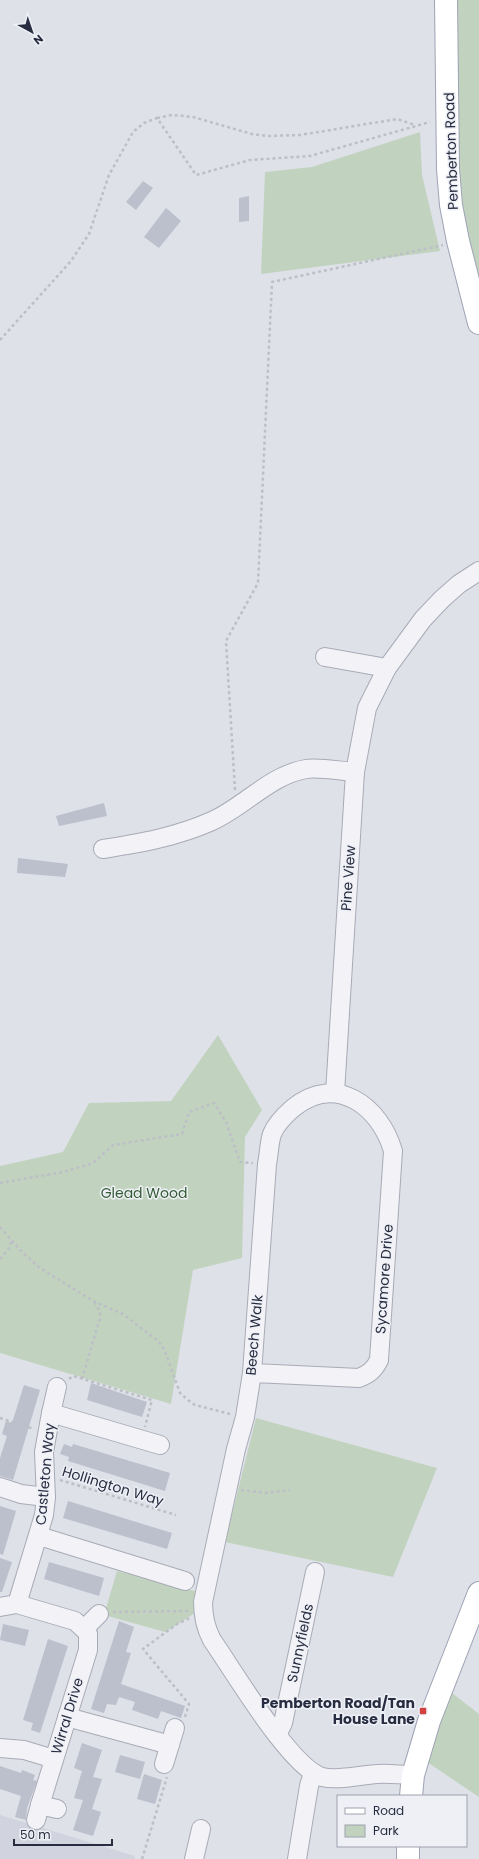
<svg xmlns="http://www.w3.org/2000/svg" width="479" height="1859" font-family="Poppins,sans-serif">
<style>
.built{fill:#d1d3de}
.green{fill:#c1d3bf}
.building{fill:#bcbfcc}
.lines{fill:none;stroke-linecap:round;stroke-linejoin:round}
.minor-casing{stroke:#a8abb6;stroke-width:20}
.major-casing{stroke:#9ea3b5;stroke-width:24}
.path{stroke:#bdbfc7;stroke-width:2.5;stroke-dasharray:3 3;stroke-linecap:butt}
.minor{stroke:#f2f2f7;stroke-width:18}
.major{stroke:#fff;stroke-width:22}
.poi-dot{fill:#d2433f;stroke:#eef0f6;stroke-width:1.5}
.labels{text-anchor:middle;stroke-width:3;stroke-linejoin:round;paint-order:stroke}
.street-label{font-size:14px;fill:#272c40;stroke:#eef0f6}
.park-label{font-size:14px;fill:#345c34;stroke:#eef0f6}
.poi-label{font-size:14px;font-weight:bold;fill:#272c40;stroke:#eef0f6;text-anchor:end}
</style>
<rect width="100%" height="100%" fill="#dfe1e9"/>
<path class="built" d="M0,1815L135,1856L134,1859H0Z"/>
<g class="green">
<path d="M452,0H479V303L455,208Z"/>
<path d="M420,132L422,175L440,251L261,274L265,172L312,167Z"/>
<path d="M218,1035L262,1110L245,1137L242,1258L193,1270L171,1404L0,1353V1166L63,1152L89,1103L171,1101Z"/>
<path d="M256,1418L437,1468L393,1577L225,1542Z"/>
<path d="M117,1571L195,1591V1613L165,1632L104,1615Z"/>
<path d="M447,1689L479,1714V1797L424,1760Z"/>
</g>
<g class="building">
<path d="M143,181L153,188L136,210L126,202Z"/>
<path d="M249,196V221L239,222V198Z"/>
<path d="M166,208L181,221L159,248L144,237Z"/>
<path d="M104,803L107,816L59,826L56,816Z"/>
<path d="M18,858L68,864L65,877L17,873Z"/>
<path d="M91,1383L147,1402L142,1417L87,1400Z"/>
<path d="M24,1385L40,1390L13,1480L0,1476V1458L7,1436L2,1434L6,1421L12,1423Z"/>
<path d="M64,1444L72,1447L73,1444L170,1473L165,1491L68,1461L69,1457L60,1454Z"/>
<path d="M68,1501L172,1533L167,1549L63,1518Z"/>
<path d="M0,1506L16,1511L3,1555L0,1554Z"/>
<path d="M0,1558L12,1562L2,1592H0Z"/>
<path d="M49,1562L104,1578L99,1596L44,1579Z"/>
<path d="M119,1621L134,1627L126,1652L131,1653L121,1684L185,1706L181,1718L161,1711L158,1719L132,1710L135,1702L119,1697L116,1705L107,1704L104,1713L91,1709Z"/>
<path d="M3,1624L29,1630L25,1646L0,1640Z"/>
<path d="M48,1639L68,1646L40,1733L31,1730L33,1723L23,1720Z"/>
<path d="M82,1743L102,1750L93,1777L102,1779L92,1809L101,1812L93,1836L73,1830L83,1800L74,1798L82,1771L74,1768Z"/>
<path d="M120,1755L145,1762L140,1779L115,1772Z"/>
<path d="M0,1766L21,1773L22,1770L35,1775L33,1780L37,1781L27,1808L26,1820L15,1817L21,1796L0,1789Z"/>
<path d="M144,1774L162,1780L155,1804L137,1799Z"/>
</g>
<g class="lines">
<g class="minor-casing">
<g id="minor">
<path d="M325,657L387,668"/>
<path d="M103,849C141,843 176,837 212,821C244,807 270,775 306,769C318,767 341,771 355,772"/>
<path d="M335,1093L355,772L367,708L387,668L423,619L442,599L459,584L479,571"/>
<path d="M252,1373L359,1378C369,1374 374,1370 379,1360L393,1151C380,1106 336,1073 293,1108C285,1115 276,1124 272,1134C269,1143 269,1155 267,1164L252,1373L245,1417L236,1449L203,1602C203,1616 205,1627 212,1640C233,1670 290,1767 322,1777C338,1781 360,1775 377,1774C389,1773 401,1775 413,1775"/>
<path d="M51,1413L57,1387"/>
<path d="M0,1487L21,1494L46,1497"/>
<path d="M39,1536L185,1581"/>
<path d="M17,1604L44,1515L46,1497L44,1452L51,1413L160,1445"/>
<path d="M0,1607L17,1604L75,1621L88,1633V1650L40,1805"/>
<path d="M84,1629L99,1614"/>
<path d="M67,1717L170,1745"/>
<path d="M277,1735L283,1723L315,1572"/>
<path d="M0,1748L24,1750L54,1759"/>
<path d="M164,1764L175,1728"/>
<path d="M36,1820L40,1805L57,1809"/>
<path d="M194,1859L201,1829"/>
<path d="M297,1859L309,1786L313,1773"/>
</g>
</g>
<g class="major-casing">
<g id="major">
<path d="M446,0L448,169L451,205L458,241L479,323"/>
<path d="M411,1796L413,1775L429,1721L479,1593"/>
<path d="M408,1859V1846"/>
</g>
</g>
<g class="path">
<path d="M157,118L172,115L193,117L252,134L268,136L300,135L397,119L415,125"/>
<path d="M0,340L71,261L89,234L109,175L133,132L144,123L157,118L196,175L250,160L310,156L430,122"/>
<path d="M235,790L226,641L258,583L272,282L443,245"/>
<path d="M0,1183L63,1172L93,1163L113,1145L182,1134L189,1112L214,1103L226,1122L240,1162L253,1163"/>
<path d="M0,1227L20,1250L40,1268L95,1302L123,1314L158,1341L164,1349L180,1393L188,1400L195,1405L230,1414"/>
<path d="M0,1259L10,1247L11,1240"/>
<path d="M69,1379L73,1376L152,1400L145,1427"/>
<path d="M82,1379L100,1318V1312L95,1303"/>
<path d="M0,1418L34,1429"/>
<path d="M60,1480L176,1515"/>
<path d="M241,1490L265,1493L290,1490"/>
<path d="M113,1612L188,1611"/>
<path d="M185,1717L189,1704L143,1649L177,1624L190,1618"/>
<path d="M142,1859L167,1777"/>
</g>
<use href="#minor" class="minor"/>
<use href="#major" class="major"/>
</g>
<rect class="poi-dot" x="419" y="1707" width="8" height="8" rx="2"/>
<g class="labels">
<g class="street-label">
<text transform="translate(451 151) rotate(-92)" y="5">Pemberton Road</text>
<text transform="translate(348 878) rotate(-86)" y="5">Pine View</text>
<text transform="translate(384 1279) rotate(-86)" y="5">Sycamore Drive</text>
<text transform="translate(254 1335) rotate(-85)" y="5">Beech Walk</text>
<text transform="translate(45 1474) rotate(-85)" y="5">Castleton Way</text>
<text transform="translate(113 1486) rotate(17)" y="5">Hollington Way</text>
<text transform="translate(300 1643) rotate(-78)" y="5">Sunnyfields</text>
<text transform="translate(67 1716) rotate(-73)" y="5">Wirral Drive</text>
</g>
<g class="park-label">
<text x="144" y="1198">Glead Wood</text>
</g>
<g class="poi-label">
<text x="415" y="1708">Pemberton Road/Tan<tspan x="415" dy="16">House Lane</tspan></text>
</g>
</g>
<rect x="337" y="1795" width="130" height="52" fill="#eef0f6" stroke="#9ea2ad"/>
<rect x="345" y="1808" width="20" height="6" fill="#ffffff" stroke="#9ea2ad"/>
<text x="373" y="1815" font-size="12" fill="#272c40">Road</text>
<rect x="345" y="1825" width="20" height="12" fill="#c1d3bf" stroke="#9ea2ad"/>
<text x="373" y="1835" font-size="12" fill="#272c40">Park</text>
<g transform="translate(32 32) rotate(140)" stroke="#eef0f6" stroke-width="3" paint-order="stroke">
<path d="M0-3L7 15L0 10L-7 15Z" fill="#272c40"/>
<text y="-6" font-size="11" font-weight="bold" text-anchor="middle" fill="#272c40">N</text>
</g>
<path d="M14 1839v6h98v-6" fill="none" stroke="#272c40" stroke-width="2"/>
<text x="20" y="1839" font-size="12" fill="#272c40" stroke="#eef0f6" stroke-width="3" paint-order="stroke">50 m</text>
</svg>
